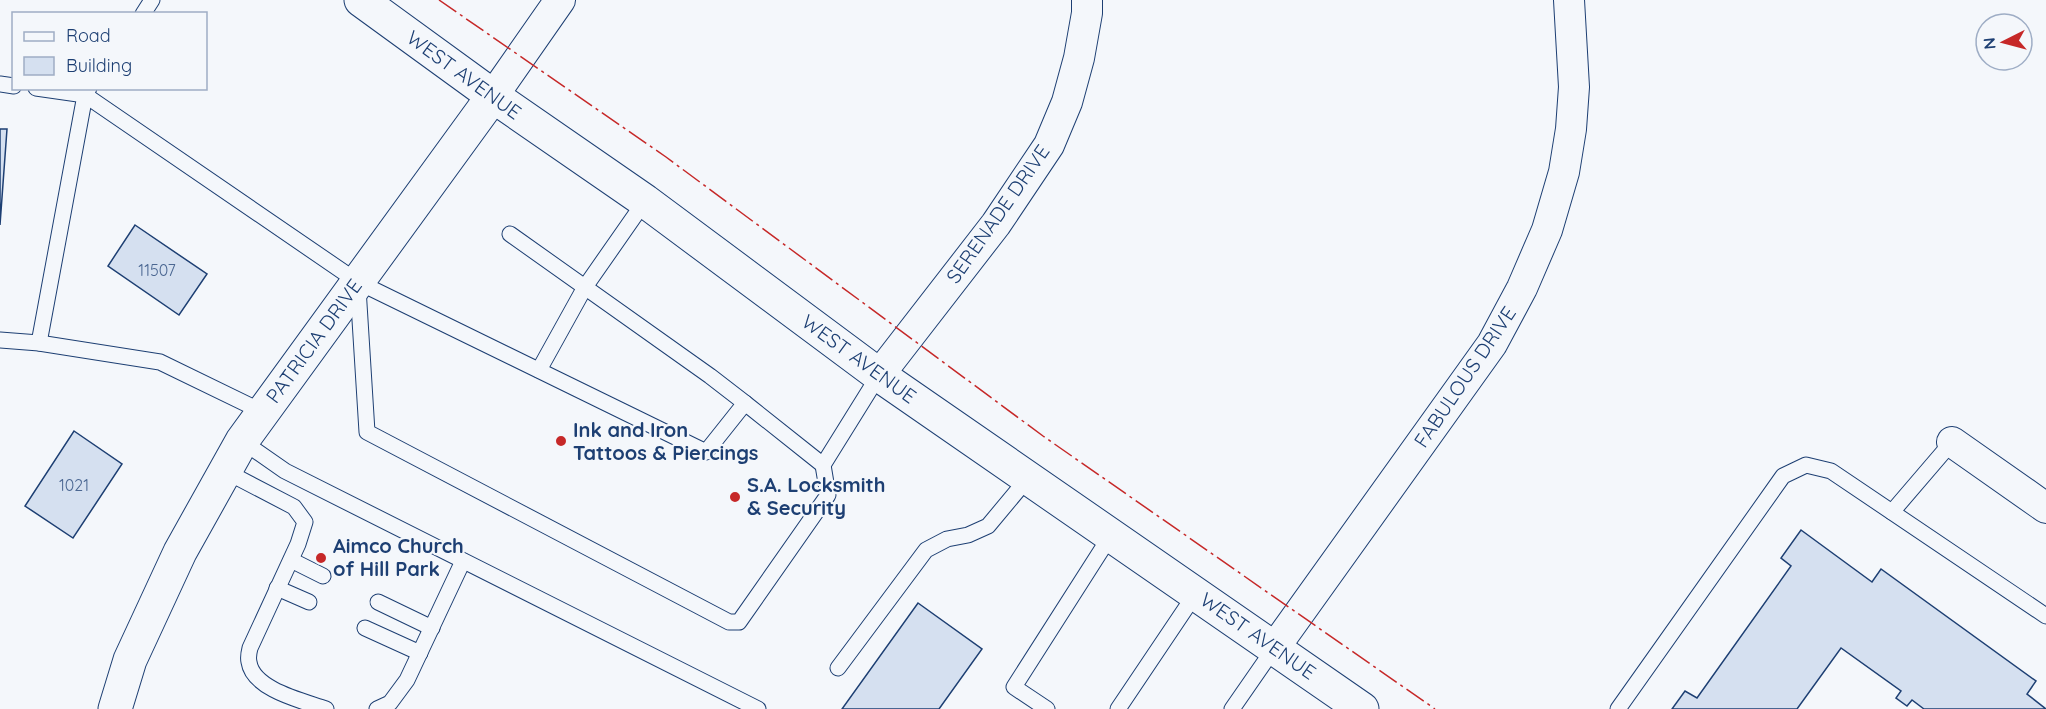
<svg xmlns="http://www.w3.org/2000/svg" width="2046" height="709" font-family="Quicksand,sans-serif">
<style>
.building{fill:#d5e0f0;stroke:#1d3f73;stroke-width:1.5}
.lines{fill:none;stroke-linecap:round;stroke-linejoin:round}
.service-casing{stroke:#1d3f73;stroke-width:17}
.minor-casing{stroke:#1d3f73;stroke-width:32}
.tertiary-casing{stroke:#1d3f73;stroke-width:35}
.secondary-casing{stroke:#1d3f73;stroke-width:35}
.service{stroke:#f4f7fb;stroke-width:15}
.minor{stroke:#f4f7fb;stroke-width:30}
.tertiary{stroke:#f4f7fb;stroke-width:33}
.secondary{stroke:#f4f7fb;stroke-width:33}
.power{stroke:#c62828;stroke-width:1.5;stroke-dasharray:21 4.5 3 4.5;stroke-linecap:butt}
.poi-dot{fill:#c62828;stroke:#f4f7fb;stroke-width:2}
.labels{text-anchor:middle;stroke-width:4.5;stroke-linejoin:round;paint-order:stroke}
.number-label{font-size:16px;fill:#4b6792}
.street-label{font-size:20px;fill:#1d3f73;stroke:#f4f7fb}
.poi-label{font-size:20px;font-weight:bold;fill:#1d3f73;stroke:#f4f7fb;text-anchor:start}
</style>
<rect width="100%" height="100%" fill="#f4f7fb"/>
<g class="building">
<path d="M0,129H7L0,225Z"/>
<path d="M135,225L207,274L179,315L108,266Z"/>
<path d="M74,431L122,464L73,538L25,506Z"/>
<path d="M1801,530L1872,582L1881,569L2036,681L2027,694L2046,709H1924L1912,700L1907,706L1896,698L1901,691L1841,648L1797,709H1672L1685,691L1697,698L1791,566L1781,558Z"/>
<path d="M918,603L982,649L939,709H842Z"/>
</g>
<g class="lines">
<g class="service-casing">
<g id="service">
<path d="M143,14L152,0"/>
<path d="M0,84L14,86"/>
<path d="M36,88L85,95L358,282L706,452L745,403L823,465L879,375"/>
<path d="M510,234L710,376L745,403"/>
<path d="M358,288L367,432L729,622H739L828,495L823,465"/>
<path d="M0,340L39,343L160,362L263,412"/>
<path d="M39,343L85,95L89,88"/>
<path d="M539,370L585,287L645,201"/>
<path d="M242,441L285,471L758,709"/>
<path d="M225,471L294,507L305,522L298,544L250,648C249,652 248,658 249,662C253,690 304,701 326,709"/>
<path d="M1892,512L1952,442"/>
<path d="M291,560L323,576"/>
<path d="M277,588L309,602"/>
<path d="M378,602L432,628"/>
<path d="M365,628L420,653"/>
<path d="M838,668L926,550L947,539L968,535L988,526L1028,478"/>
<path d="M377,709L390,703L407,680L463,561"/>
<path d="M1047,709L1014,687L1111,535"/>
<path d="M1118,709L1196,593"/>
<path d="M1232,709L1275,647"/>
<path d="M1618,709L1783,476L1806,465L1831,471L2046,616"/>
</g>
</g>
<g class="minor-casing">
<g id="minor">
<path d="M493,96L560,0"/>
<path d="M879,375L996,224L1049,145L1067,102L1079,58L1087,13V0"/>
<path d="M1952,442L2046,508"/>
<path d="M1275,647L1492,344L1522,288L1547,230L1564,172L1571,129L1574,87L1569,0"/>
</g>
</g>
<g class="tertiary-casing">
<path id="tertiary" d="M115,709L130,660L180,552L242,441L493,96"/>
</g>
<g class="secondary-casing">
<path id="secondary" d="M361,0L493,96L645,201L879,375L1362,709"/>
</g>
<use href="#service" class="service"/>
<use href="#minor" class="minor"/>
<use href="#tertiary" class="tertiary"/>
<use href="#secondary" class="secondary"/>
<path class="power" d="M439,0L666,157L1043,436L1435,709"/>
</g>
<g class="poi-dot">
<circle cx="561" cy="441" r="6"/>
<circle cx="735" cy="497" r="6"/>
<circle cx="321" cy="558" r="6"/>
</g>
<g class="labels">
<g class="number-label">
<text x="157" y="276">11507</text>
<text x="74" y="491">1021</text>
</g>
<g class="street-label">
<text transform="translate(464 75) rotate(36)" y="7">WEST AVENUE</text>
<text transform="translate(998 214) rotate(-55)" y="7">SERENADE DRIVE</text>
<text transform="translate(314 341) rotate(-54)" y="7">PATRICIA DRIVE</text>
<text transform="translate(859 359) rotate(36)" y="7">WEST AVENUE</text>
<text transform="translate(1465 377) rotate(-56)" y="7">FABULOUS DRIVE</text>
<text transform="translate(1258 636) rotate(35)" y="7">WEST AVENUE</text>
</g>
<g class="poi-label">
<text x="573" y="437">Ink and Iron<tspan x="573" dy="23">Tattoos &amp; Piercings</tspan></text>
<text x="747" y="492">S.A. Locksmith<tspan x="747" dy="23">&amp; Security</tspan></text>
<text x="333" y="553">Aimco Church<tspan x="333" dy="23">of Hill Park</tspan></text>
</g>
</g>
<rect x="12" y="12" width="195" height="78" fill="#f4f7fb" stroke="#9eadc5" stroke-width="1.5"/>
<rect x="24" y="32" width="30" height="9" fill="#f4f7fb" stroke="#9eadc5" stroke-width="1.5"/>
<text x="66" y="42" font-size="18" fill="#1d3f73">Road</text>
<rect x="24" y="57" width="30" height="18" fill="#d5e0f0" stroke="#9eadc5" stroke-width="1.5"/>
<text x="66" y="72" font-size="18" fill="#1d3f73">Building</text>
<g transform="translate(2004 42) rotate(264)"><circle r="28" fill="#f4f7fb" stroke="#9eadc5" stroke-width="1.5"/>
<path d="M0-4.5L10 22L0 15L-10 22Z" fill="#c62828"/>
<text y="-9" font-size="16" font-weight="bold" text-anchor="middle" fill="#1d3f73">N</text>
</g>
</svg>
